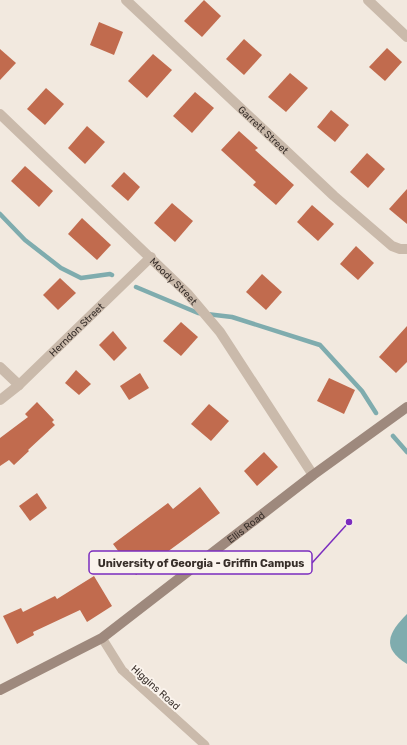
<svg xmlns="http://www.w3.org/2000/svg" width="407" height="745" font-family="Rubik,sans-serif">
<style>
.water{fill:#7facae}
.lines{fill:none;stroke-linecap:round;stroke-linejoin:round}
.stream{stroke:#7facae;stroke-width:4.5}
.building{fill:#c16b4e}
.lane{stroke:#cabaab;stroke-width:9}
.street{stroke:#cabaab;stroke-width:10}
.secondary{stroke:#9e897d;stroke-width:10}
.labels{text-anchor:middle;stroke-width:4;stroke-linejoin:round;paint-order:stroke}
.street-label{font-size:10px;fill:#382f2a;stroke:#faf3ec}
.leader{fill:none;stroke:#7b2cbf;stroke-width:1.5}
.callout-dot{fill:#7b2cbf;stroke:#faf3ec;stroke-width:1.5}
.callout{fill:#faf3ec;stroke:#7b2cbf;stroke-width:1.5}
.callout-label{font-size:11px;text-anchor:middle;font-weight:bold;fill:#382f2a}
</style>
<rect width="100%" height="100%" fill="#f2e9df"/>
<path class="water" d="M407,614V664C381,648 388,633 407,614Z"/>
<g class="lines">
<g class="stream">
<path d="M0,214L25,240L61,268L81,278L110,274L112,275"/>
<path d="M136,287L198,313L232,317L320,345L362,391L376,413"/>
<path d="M393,436L407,452"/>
</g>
</g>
<g class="building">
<path d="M204,0L221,16L202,37L184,21Z"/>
<path d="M99,22L123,32L114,55L90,45Z"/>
<path d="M244,39L262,55L244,75L226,59Z"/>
<path d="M387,48L402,62L385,81L369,67Z"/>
<path d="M0,49L16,63L0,80Z"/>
<path d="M153,54L172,70L147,98L128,81Z"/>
<path d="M290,73L308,88L286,112L268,97Z"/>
<path d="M46,88L64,104L45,125L27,109Z"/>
<path d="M195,92L214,108L192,133L173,116Z"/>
<path d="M331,110L349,125L335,142L317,127Z"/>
<path d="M87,126L105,142L85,164L68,148Z"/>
<path d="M239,131L258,148L255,150L294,185L276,205L253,185L256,182L221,150Z"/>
<path d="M367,153L385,169L368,188L350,172Z"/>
<path d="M25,166L53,191L39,207L11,181Z"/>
<path d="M124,172L140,187L128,201L111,186Z"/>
<path d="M407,189V224L389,209Z"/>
<path d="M172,203L193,221L175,242L154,223Z"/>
<path d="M312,205L334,224L318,241L297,222Z"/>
<path d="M82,218L111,245L97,260L68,234Z"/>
<path d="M356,246L374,263L358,280L340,264Z"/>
<path d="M262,274L282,292L266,310L246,292Z"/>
<path d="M60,278L76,293L58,310L43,295Z"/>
<path d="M181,322L198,337L181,356L163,341Z"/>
<path d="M407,326V362L396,373L379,357Z"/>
<path d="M113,331L127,348L114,361L99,345Z"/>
<path d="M76,370L91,384L79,395L65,383Z"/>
<path d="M140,373L149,388L129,400L120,386Z"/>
<path d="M329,378L355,390L344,414L317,401Z"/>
<path d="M37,402L54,420L52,422L55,425L28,450L29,451L14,465L9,460L0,466V438L28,417L25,414Z"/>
<path d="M209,404L229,421L211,441L191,424Z"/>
<path d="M264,452L278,467L257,486L244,471Z"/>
<path d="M200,487L220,513L136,575L113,544L168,503L173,509Z"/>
<path d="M37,493L47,508L30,521L19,506Z"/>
<path d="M94,576L112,606L87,622L80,610L33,632L34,635L17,644L3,616L21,608L23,612L55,596L57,599Z"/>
</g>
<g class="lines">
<path class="lane" d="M102,638L122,670L205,745"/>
<g class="street">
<path id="s1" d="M126,0L334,196L392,246L400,249H407"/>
<path d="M368,0L407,37"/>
<path id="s2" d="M0,114L187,293L220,332L313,475"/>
<path d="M0,367L19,385"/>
<path id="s3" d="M0,400L19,385L151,257"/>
</g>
<path class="secondary" id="s4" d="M0,690L102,638L313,475L407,407"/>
</g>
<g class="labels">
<g class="street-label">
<text dy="4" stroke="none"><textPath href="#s1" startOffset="189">Garrett Street</textPath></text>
<text dy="4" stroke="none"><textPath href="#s2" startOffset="241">Moody Street</textPath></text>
<text dy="4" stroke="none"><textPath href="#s3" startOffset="104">Herndon Street</textPath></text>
<text dy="4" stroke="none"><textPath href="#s4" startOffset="296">Ellis Road</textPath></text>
<text transform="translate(156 687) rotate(42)" y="4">Higgins Road</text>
</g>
</g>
<path class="leader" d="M349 522L312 563"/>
<circle class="callout-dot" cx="349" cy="522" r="4"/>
<rect class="callout" x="89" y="551" width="223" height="23" rx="4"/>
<g class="callout-label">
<text x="201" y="567">University of Georgia - Griffin Campus</text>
</g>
</svg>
